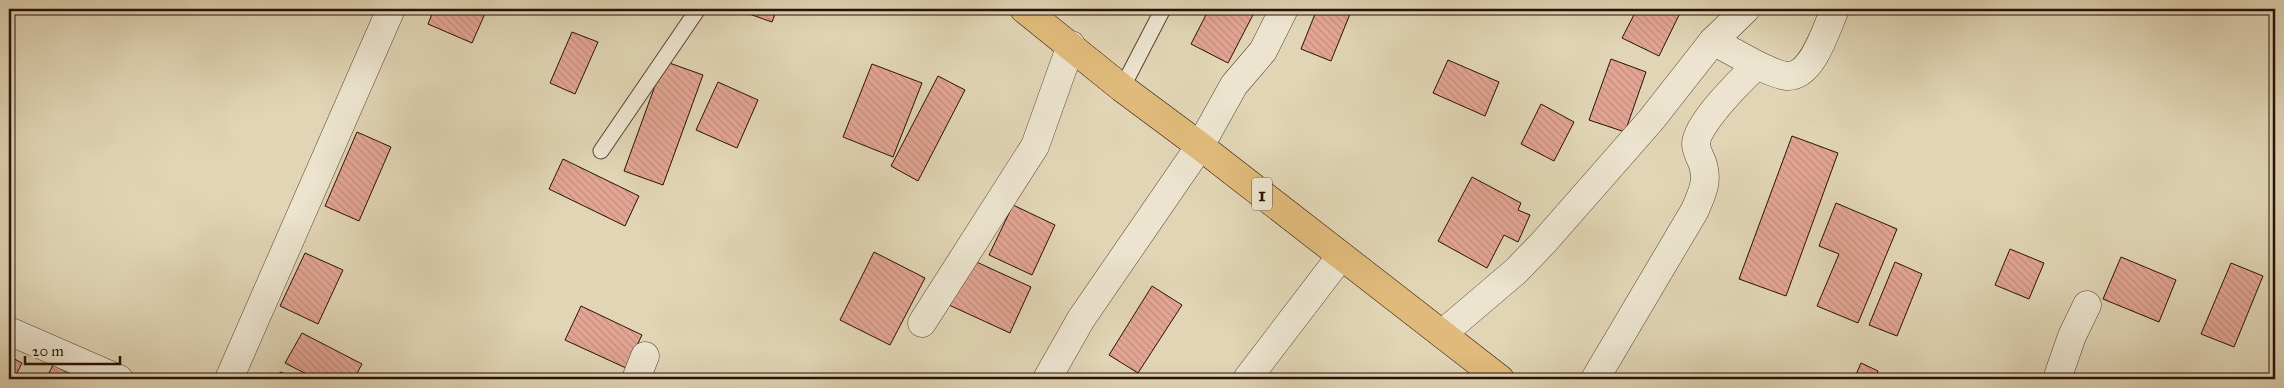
<svg xmlns="http://www.w3.org/2000/svg" width="2284" height="388" font-family="'IM FELL Great Primer',serif">
<style>
.building{fill:url(#building-back-hatch);stroke:#291006}
.lines{fill:none;stroke-linecap:round;stroke-linejoin:round}
.service-casing{stroke:#574132;stroke-width:17}
.minor-casing{stroke:#574132;stroke-width:29}
.tertiary-casing{stroke:#574132;stroke-width:29}
.trunk-casing{stroke:#291006;stroke-width:29}
.service{stroke:#ece4cf;stroke-width:15}
.minor{stroke:#ece4cf;stroke-width:28}
.tertiary{stroke:#ece4cf;stroke-width:28}
.trunk{stroke:#e0ba7a;stroke-width:28}
.labels{text-anchor:middle;stroke-width:5;stroke-linejoin:round;paint-order:stroke}
.shield{fill:#ece4cf;stroke:#645042;stroke-width:1}
.shield-label{font-size:19px;font-weight:bold;fill:#291006}
</style>
<defs>
<pattern id="building-back-hatch" width="6" height="6" patternUnits="userSpaceOnUse" patternTransform="scale(1.25)"><rect width="6" height="6" fill="#e3a594"/><path d="M-1 5l2 2M0 0l6 6M5-1l2 2" fill="none" stroke="#c38d7e"/></pattern>
</defs>
<rect width="100%" height="100%" fill="#e1d5b5"/>
<filter id="stains"><feTurbulence type="fractalNoise" baseFrequency=".004" numOctaves="4"/><feColorMatrix values="0 0 0 0 .2 0 0 0 0 .09 0 0 0 0 .02 0 0 0 .5 -.17"/></filter>
<radialGradient id="worn" r=".72"><stop offset=".6" stop-color="#630" stop-opacity="0"/><stop offset="1" stop-color="#630" stop-opacity=".3"/></radialGradient>
<g class="building">
<path d="M434,9H487L472,43L428,24Z"/>
<path d="M735,9H777L772,22Z"/>
<path d="M1209,9H1256L1228,63L1191,44Z"/>
<path d="M1317,9H1352L1331,61L1301,49Z"/>
<path d="M1637,9H1682L1659,56L1622,38Z"/>
<path d="M572,32L598,42L575,94L550,83Z"/>
<path d="M1611,59L1646,72L1625,132L1589,120Z"/>
<path d="M1448,60L1499,82L1485,116L1433,93Z"/>
<path d="M664,61L703,75L663,185L624,171Z"/>
<path d="M872,64L922,83L893,157L843,137Z"/>
<path d="M938,76L965,90L918,181L891,166Z"/>
<path d="M718,82L758,100L737,148L696,130Z"/>
<path d="M1541,104L1574,122L1554,161L1521,144Z"/>
<path d="M357,132L391,147L359,221L325,206Z"/>
<path d="M1792,136L1838,153L1786,296L1739,279Z"/>
<path d="M563,159L639,196L625,226L549,189Z"/>
<path d="M1472,177L1521,203L1518,210L1530,215L1518,242L1504,235L1487,268L1438,241Z"/>
<path d="M1836,203L1897,229L1858,323L1817,306L1839,254L1819,246Z"/>
<path d="M1013,205L1055,225L1032,275L989,255Z"/>
<path d="M2010,249L2044,263L2029,299L1995,285Z"/>
<path d="M874,252L925,278L890,345L840,320Z"/>
<path d="M305,253L343,270L318,324L280,306Z"/>
<path d="M2121,257L2176,280L2159,322L2103,299Z"/>
<path d="M970,259L1031,287L1010,333L949,305Z"/>
<path d="M1895,262L1922,274L1897,336L1869,325Z"/>
<path d="M2231,263L2263,276L2234,347L2201,334Z"/>
<path d="M1152,286L1182,305L1138,373L1109,355Z"/>
<path d="M581,306L642,335L626,368L565,340Z"/>
<path d="M302,333L362,364L354,379H316L285,363Z"/>
<path d="M9,356L22,363L14,379H9Z"/>
<path d="M1861,363L1878,371L1875,379H1854Z"/>
<path d="M53,365L81,379H46Z"/>
<path d="M280,372L298,379H278Z"/>
<path d="M1898,374L1912,379H1896Z"/>
</g>
<g class="lines">
<g class="service-casing">
<g id="service">
<path d="M1122,88L1163,9"/>
<path d="M601,151L698,9"/>
</g>
</g>
<g class="minor-casing">
<g id="minor">
<path d="M1757,65C1766,69 1777,75 1787,76C1813,77 1826,29 1835,9"/>
<path d="M922,323L1035,146L1071,45"/>
<path d="M9,331L119,379"/>
<path d="M1442,334L1516,271L1544,242L1651,120L1713,41L1746,9"/>
<path d="M636,379L645,356"/>
<path d="M1047,379L1081,319L1200,146L1234,85L1263,51L1284,9"/>
<path d="M1247,379L1341,256"/>
<path d="M1595,379L1695,210C1702,193 1709,181 1702,162C1700,157 1696,150 1696,144C1696,124 1742,79 1757,65L1713,41"/>
<path d="M2057,379L2072,336L2087,305"/>
</g>
</g>
<g class="tertiary-casing">
<path id="tertiary" d="M229,379L391,9"/>
</g>
<g class="trunk-casing">
<path id="trunk" d="M1024,9L1122,88L1200,146L1500,379"/>
</g>
<use href="#service" class="service"/>
<use href="#minor" class="minor"/>
<use href="#tertiary" class="tertiary"/>
<use href="#trunk" class="trunk"/>
</g>
<g class="labels">
<rect class="shield" x="1252" y="177.5" width="20" height="33" rx="4"/>
<g class="shield-label">
<text x="1262" y="201">1</text>
</g>
</g>
<rect width="2284" height="388" fill="none" stroke="#e1d5b5" stroke-width="30"/>
<rect x="10" y="10" width="2264" height="368" fill="none" stroke="#291006" stroke-width="2.5"/>
<rect x="15" y="15" width="2254" height="358" fill="none" stroke="#291006"/>
<path d="M25 356v8h95v-8" fill="none" stroke="#291006" stroke-width="2.5"/>
<text x="32" y="356" font-size="15" fill="#291006" stroke="#ece4cf" stroke-width="4" paint-order="stroke">20 m</text>
<rect width="100%" height="100%" filter="url(#stains)"/>
<rect width="100%" height="100%" fill="url(#worn)"/>
</svg>
